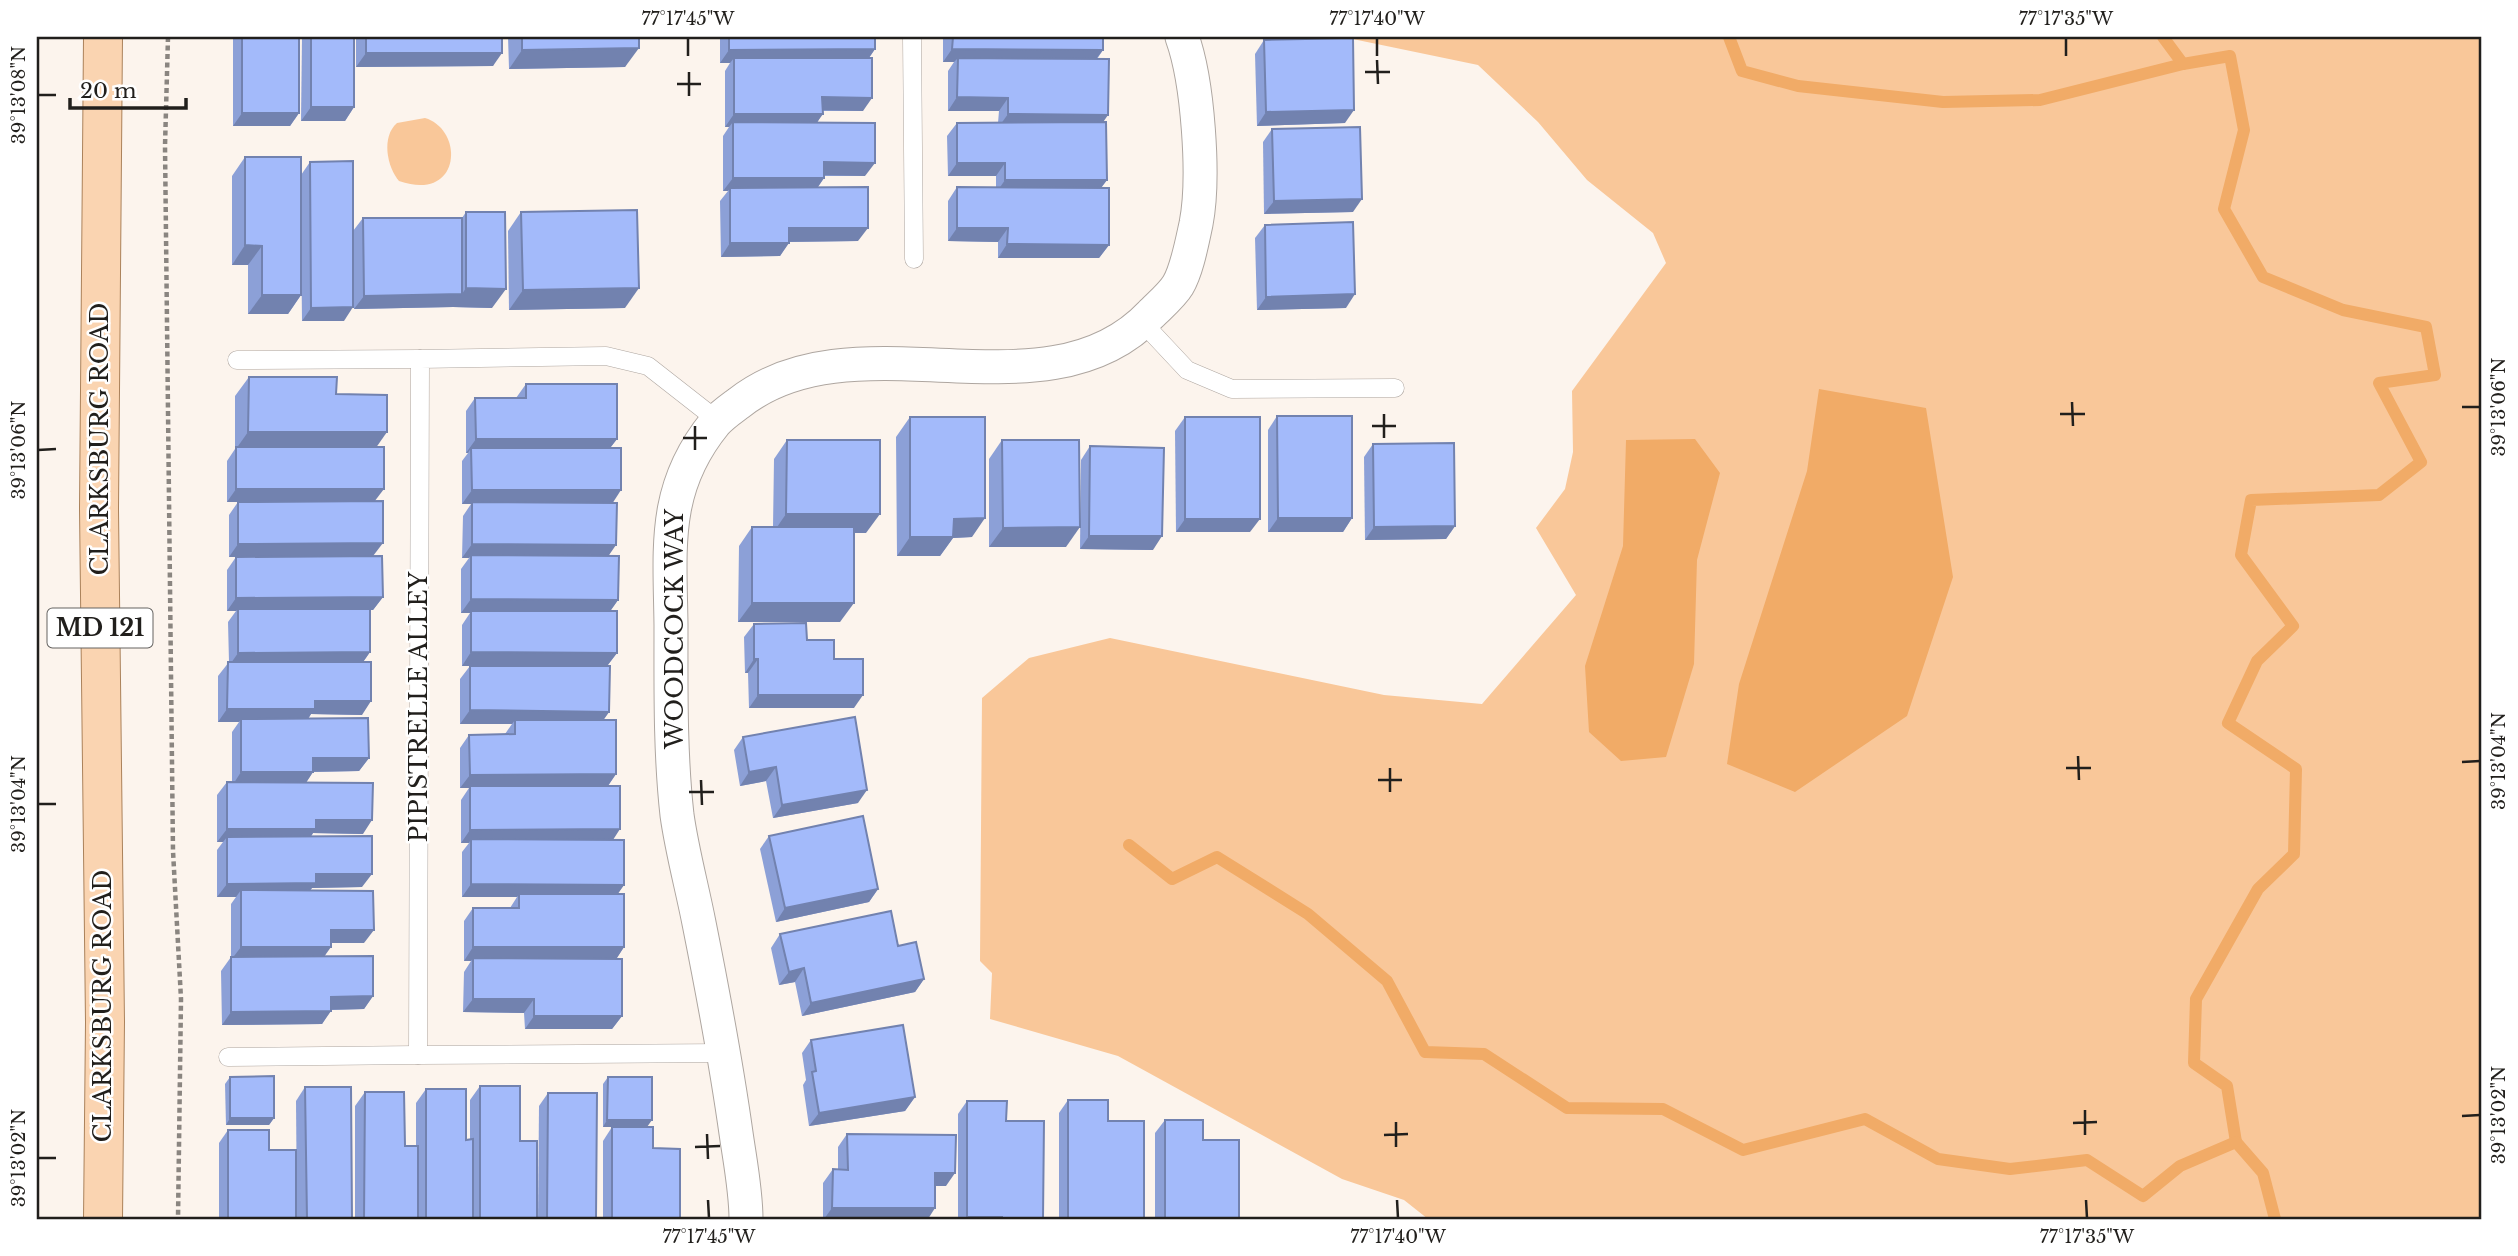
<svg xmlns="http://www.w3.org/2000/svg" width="2518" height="1256" font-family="'Libre Baskerville',serif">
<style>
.green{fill:#f9c799}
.water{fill:#f1ab67}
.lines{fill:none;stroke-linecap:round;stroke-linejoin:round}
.stream{stroke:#f1ab67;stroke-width:12}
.service-casing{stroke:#aea6a0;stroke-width:19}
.minor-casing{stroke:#aea6a0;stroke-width:35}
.primary-casing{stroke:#ab825b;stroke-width:40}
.path{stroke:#8a8580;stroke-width:4.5;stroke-dasharray:5 3.5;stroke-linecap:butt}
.service{stroke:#fff;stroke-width:18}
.minor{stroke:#fff;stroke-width:33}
.primary{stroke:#fad4b1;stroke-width:38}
.wall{fill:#8ca0d7}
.shaded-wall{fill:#7282af}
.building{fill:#a3bafa;stroke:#7282af;stroke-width:2}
.ticks{fill:none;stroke:#211f1c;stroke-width:2.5}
.labels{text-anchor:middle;stroke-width:5;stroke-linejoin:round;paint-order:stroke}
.shield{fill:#fff;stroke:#646260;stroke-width:2}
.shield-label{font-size:23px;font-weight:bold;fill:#211f1c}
.street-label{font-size:24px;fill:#211f1c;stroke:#fff}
.neatline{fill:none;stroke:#211f1c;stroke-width:2.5}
.ticks-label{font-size:18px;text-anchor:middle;fill:#211f1c}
</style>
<rect width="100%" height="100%" fill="#fcf4ed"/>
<g class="green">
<path d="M1343,37H2481V1219H1428L1404,1200L1342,1179L1118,1056L990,1019L992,973L980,961L982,698L1029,658L1110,638L1384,695L1482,704L1576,595L1536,528L1565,489L1573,452L1572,391L1666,263L1653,233L1587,180L1538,122L1478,65Z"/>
<path d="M425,118C465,130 461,203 399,181C387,167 381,137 397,123Z"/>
</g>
<g class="water">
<path d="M1819,389L1926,408L1953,577L1907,716L1795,792L1727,764L1739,684L1807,471Z"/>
<path d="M1695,439L1720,473L1697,560L1694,664L1666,757L1621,761L1589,732L1585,666L1623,546L1626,440Z"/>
</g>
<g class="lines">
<g class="stream">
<path d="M1729,37L1742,71L1798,86L1943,102L2040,100L2183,64"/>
<path d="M2163,37L2183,64L2230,56L2244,130L2224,209L2263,277L2343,310L2426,327L2435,375L2379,383L2421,462L2379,495L2251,500L2241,555L2293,626L2257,661L2228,723L2296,769L2294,854L2258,889L2196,999L2194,1063L2227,1086L2236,1142"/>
<path d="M1129,845L1172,879L1217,857L1308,914L1387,981L1425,1052L1484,1054L1567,1108L1663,1109L1743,1150L1865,1119L1938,1159L2010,1169L2087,1160L2143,1196L2180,1166L2236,1142L2263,1173L2275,1219"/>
</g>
<g class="service-casing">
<g id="service">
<path d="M912,37L914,259"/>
<path d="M1143,323L1187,370L1232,389L1395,388"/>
<path d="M237,360L420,359"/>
<path d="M717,420L648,366L606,356L420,359L418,1055L725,1053"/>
<path d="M228,1057L418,1055"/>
</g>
</g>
<g class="minor-casing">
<path id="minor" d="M746,1219C746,1191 740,1161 736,1133C726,1062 713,993 699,923C692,887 682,851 677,815C670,752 671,688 671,625C670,547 662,488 715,423C722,415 731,409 739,403C856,311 1046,425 1151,314C1160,305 1172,295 1178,285C1187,270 1192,242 1196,224C1205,178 1198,81 1182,37"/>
</g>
<g class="primary-casing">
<path id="primary" d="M103,37L99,509L105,1022L103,1219"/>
</g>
<path class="path" d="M168,37L165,146L173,851L181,999L178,1219"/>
<use href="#service" class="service"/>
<use href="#minor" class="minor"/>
<use href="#primary" class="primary"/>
</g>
<g class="wall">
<path d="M233,37H299V113L290,126H233Z"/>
<path d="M302,37H354V107L345,121H301Z"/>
<path d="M356,37H502L493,66L356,67Z"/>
<path d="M508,37H639L625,67L509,69Z"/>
<path d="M720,37H875V49L869,58L863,111H823L817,123L865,176H824V178L818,187L858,241L789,242L780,256L721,257L720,201L728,191H723V136L729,127H725V71L730,63H720Z"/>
<path d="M943,37H1103V50L1097,59L1103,122L1107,180L1101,188L1109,245L1099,258H998V242L948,241V201L957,187H996V176H948L947,136L957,123H998L999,111H948V71L954,62H943Z"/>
<path d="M1264,40L1345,123L1257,126L1255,54Z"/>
<path d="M1272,129L1353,212L1264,214L1263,142Z"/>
<path d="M245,157L301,175L310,162L344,321H302L301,227V295L288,314H248V265H232V176Z"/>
<path d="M466,212L492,308L453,307L354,309L353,231L363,218H462Z"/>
<path d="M521,212L625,308L509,310L508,231Z"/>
<path d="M1265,225L1346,308L1257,310L1255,238Z"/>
<path d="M249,377L336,394L376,447L373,556L383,597L373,610H370V652L363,662L362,715L311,714L308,719L369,758L359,771L313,772L306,782L363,834L313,833L311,837L362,887L312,888L310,890L364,943H331L324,957L373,996L364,1009L331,1010L322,1024L222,1025L221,971L231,957V904L236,897H217V850L223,842H217V795L227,782H232V732L239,722H218V676L229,662L228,622L236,611H227V570L236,557H229V515L238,502H249H227V461L235,449V396Z"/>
<path d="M526,384L617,439L610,448L612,503L609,556L618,600L610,611L617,653L607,666H462V625L470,613H461V569L469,558H462L463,516L471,504H462V461L468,453H466V411L475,398H516Z"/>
<path d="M1277,416L1352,518L1343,532H1268V430Z"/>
<path d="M910,417L972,537L953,538L940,556H897L896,437Z"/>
<path d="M1185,417L1250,532H1176L1175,431Z"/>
<path d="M787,440L866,533H854L840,622H738L739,546L752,527H773L774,459Z"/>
<path d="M1002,440L1066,547H989V459Z"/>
<path d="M1373,444L1455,526L1446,539L1365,540L1364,457Z"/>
<path d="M1090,446L1153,550L1080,549L1081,460Z"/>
<path d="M754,624L807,640L834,659L854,708H749L748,673H745L744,637Z"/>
<path d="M470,666L609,712L603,720L616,774L608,786L613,840L624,885L617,894L624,947L616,959L622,1016L612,1029H525L524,1013L463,1012L464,972L471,961H464V921L473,908H510L517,897H462V852L469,843H461V800L469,788H460V748L469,735L505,734L512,724H460V679Z"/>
<path d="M743,737L858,803L773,818L766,781L740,786L734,750Z"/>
<path d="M769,836L878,889L869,902L776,922L760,849Z"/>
<path d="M780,934L898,946L924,979L915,992L802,1016L795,982L779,985L771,948Z"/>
<path d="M811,1040L915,1097L905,1111L809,1126L803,1085L806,1080L802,1053Z"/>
<path d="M230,1077L274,1118L269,1125H226L225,1084Z"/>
<path d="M608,1077L647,1127H603V1084Z"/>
<path d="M480,1086L520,1141L537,1219H355V1106L365,1092L405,1146H416V1103L426,1089L466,1140L470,1139V1100Z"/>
<path d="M305,1087L352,1219H297L296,1101Z"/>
<path d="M548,1093L596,1219H538L539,1106Z"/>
<path d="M1068,1100L1108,1121L1144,1219H1059V1113Z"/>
<path d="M967,1101L1006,1121L1043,1219H958V1114Z"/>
<path d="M1165,1120L1203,1140L1239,1219H1155V1133Z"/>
<path d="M612,1127L653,1148L680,1219H603V1141Z"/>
<path d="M228,1130L269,1150L296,1219H219V1143Z"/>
<path d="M847,1134L946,1186H935L928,1219H823V1183L833,1169L838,1170V1147Z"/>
</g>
<g class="shaded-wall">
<path d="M639,48L625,67L509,69L522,50Z"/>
<path d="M875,49L866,62L734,58L730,63H720L729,50Z"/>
<path d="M952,49L1103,50L1093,63L958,58L954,62H943Z"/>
<path d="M366,53H502L493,66L356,67Z"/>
<path d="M822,97L872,98L863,111L813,110Z"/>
<path d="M957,97L1008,98L999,111H948Z"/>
<path d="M311,107H354L345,121H301Z"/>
<path d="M1354,110L1345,123L1257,126L1266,112Z"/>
<path d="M242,113H299L290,126H233Z"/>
<path d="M734,114H823L813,128L733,122L729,127H725Z"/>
<path d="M1008,114L1108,115L1099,128H998Z"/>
<path d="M824,162L875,163L865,176L815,175Z"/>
<path d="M957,163H1005L996,176H948Z"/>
<path d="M733,178H824L815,191L730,188L728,191H723Z"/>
<path d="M1005,180H1107L1097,193H996Z"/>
<path d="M1362,199L1353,212L1264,214L1274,201Z"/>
<path d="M789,228H868L858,241L780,242Z"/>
<path d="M957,228H1008L998,242L948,241Z"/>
<path d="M730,243H789L780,256L721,257Z"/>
<path d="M1007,244L1109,245L1099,258H998Z"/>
<path d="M245,245L262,246L248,265H232Z"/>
<path d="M466,288L506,289L492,308L453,307L354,309L364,296L462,294Z"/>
<path d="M639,288L625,308L509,310L523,290Z"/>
<path d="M1355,294L1346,308L1257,310L1266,297Z"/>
<path d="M262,295H301L288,314H248Z"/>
<path d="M353,307L344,321H302L311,308Z"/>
<path d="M248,432H387L373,452L236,449Z"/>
<path d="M476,439H617L607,452L471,448L468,453H466Z"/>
<path d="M236,489H384L374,502H227Z"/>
<path d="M472,490H621L612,504H462Z"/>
<path d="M786,514H880L866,533H773Z"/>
<path d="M985,518L972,537L953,538L940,556H897L910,537L954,519Z"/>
<path d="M1278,518H1352L1343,532H1268Z"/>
<path d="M1185,519H1260L1250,532H1176Z"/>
<path d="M1455,526L1446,539L1365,540L1374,527Z"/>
<path d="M1080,527L1066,547H989L1003,528Z"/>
<path d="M1089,536H1162L1153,550L1080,549Z"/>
<path d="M383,543L373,556L229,557L238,544Z"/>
<path d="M472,544L616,545L607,558L471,555L469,558H462Z"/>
<path d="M383,597L373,610L238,611V609L236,611H227L236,598Z"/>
<path d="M471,599L618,600L609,613H461Z"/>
<path d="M752,603H854L840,622H738Z"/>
<path d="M370,652L361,665L229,666L238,653Z"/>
<path d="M471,652L617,653L607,666H462Z"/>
<path d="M754,659H758L748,673H745Z"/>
<path d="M758,695H863L854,708H749Z"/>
<path d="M315,701H371L362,715L311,714L306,722L241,719L239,722H218L227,709Z"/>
<path d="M470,710L609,712L600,725L515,720L512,724H460Z"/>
<path d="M313,758H369L359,771L303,772Z"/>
<path d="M776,767L766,781L740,786L749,772Z"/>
<path d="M241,772H313L304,786H232Z"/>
<path d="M616,774L607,787L470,786L469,788H460L470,775Z"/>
<path d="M867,790L858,803L773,818L782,805Z"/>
<path d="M316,820H372L363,834L313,833L307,842L227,837L223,842H217L227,829Z"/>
<path d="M620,829L611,843L471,839L469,843H461L470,830Z"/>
<path d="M316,874H372L362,887L312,888L306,896L241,890L236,897H217L227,884Z"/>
<path d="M471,884L624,885L615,898L519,894L517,897H462Z"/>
<path d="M878,889L869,902L776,922L785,908Z"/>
<path d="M331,930H374L364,943H322Z"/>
<path d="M241,947H331L321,961L231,960Z"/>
<path d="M473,947H624L615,961L473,958L471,961H464Z"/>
<path d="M804,968L795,982L779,985L789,972Z"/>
<path d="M924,979L915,992L802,1016L811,1003Z"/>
<path d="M373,996L364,1009L321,1010L331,997Z"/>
<path d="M473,999H534L524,1013L463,1012Z"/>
<path d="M331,1011L322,1024L222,1025L231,1012Z"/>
<path d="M534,1016H622L612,1029H525Z"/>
<path d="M915,1097L905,1111L809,1126L819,1113Z"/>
<path d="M230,1118H274L269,1125H226Z"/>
<path d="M607,1120H652L647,1127H603Z"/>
<path d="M935,1173H955L946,1186H926Z"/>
<path d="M832,1208H935L928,1219H824Z"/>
<path d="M967,1217H1002L1000,1219H965Z"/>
<path d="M1068,1218H1105L1104,1219H1067Z"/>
</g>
<g class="building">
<rect x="242" y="37" width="57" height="76"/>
<rect x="311" y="37" width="43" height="70"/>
<rect x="366" y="37" width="136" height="16"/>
<path d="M522,37H639V48L522,50Z"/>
<path d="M729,37H875V49L729,50Z"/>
<path d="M953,37H1103V50L952,49Z"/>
<path d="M1353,38L1354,110L1266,112L1264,40Z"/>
<path d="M734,58H872V98L822,97L823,114H734Z"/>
<path d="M958,58L1109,59L1108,115L1008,114V98L957,97Z"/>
<path d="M733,122L875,123V163L824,162V178H733Z"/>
<path d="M1106,122L1107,180H1005V163H957V123Z"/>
<path d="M1360,127L1362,199L1274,201L1272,129Z"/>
<path d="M245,157H301V295H262V246L245,245Z"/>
<path d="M353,161V307L311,308L310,162Z"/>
<path d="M868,187V228H789V243H730V188Z"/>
<path d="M957,187L1109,188V245L1007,244L1008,228H957Z"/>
<path d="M637,210L639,288L523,290L521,212Z"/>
<path d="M466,212H505L506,289L466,288Z"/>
<path d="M363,218H462V294L364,296Z"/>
<path d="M1353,222L1355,294L1266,297L1265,225Z"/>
<path d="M249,377H337L336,394L387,395V432H248Z"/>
<path d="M526,384H617V439H476L475,398H526Z"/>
<path d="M1277,416H1352V518H1278Z"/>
<path d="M910,417H985V518L954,519L953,537H910Z"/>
<rect x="1185" y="417" width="75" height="102"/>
<path d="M787,440H880V514H786Z"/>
<path d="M1002,440H1079L1080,527L1003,528Z"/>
<path d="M1454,443L1455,526L1374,527L1373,444Z"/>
<path d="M1090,446L1164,448L1162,536H1089Z"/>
<rect x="236" y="447" width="148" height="42"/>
<path d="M471,448H621V490H472Z"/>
<path d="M383,501V543L238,544V502Z"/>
<path d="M472,502L617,503L616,545L472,544Z"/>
<rect x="752" y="527" width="102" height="76"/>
<path d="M471,555L619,556L618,600L471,599Z"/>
<path d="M382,556L383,597L236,598V557Z"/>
<path d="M238,609H370V652L238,653Z"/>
<path d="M471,611H617V653L471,652Z"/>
<path d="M806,623L807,640H834V659H863V695H758V659H754V624Z"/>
<path d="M228,662H371V701H315V709H227Z"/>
<path d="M470,666H610L609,712L470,710Z"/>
<path d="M855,717L867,790L782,805L776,767L749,772L743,737Z"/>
<path d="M368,718L369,758H313V772H241V719Z"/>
<path d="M515,720H616V774L470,775L469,735L515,734Z"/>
<path d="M227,782L373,783L372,820H316V829H227Z"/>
<path d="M470,786H620V829L470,830Z"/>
<path d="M863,816L878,889L785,908L769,836Z"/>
<path d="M372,836V874H316V883L227,884V837Z"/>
<path d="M471,839L624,840V885L471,884Z"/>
<path d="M241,890L373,891L374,930H331V947H241Z"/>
<path d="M519,894H624V947H473V908H519Z"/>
<path d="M891,911L898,946L916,942L924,979L811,1003L804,968L789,972L780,934Z"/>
<path d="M373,956V996L331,997V1011L231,1012V957Z"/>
<path d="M473,958L622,959V1016H534V999H473Z"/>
<path d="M903,1025L915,1097L819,1113L812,1072L816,1071L811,1040Z"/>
<path d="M274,1076V1118H230V1077Z"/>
<path d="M608,1077H652V1120H607Z"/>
<path d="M480,1086H520V1141H537V1219H480Z"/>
<path d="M305,1087H351L352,1219H307Z"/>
<path d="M426,1089H466V1140L473,1139V1219H426Z"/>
<path d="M365,1092H404L405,1146H418V1219H364Z"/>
<path d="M548,1093H597L596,1219H547Z"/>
<path d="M1068,1100H1108V1121H1144V1219L1068,1218Z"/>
<path d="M967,1101H1007L1006,1121H1044L1043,1219H1002V1217H967Z"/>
<path d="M1165,1120H1203V1140H1239V1219H1165Z"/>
<path d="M612,1127H653V1148L680,1149V1219H612Z"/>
<path d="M228,1130H269V1150H296V1219H228Z"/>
<path d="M847,1134L956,1135L955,1173H935V1208H832L833,1169L848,1170Z"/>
</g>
<path class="ticks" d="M688,38V56M1377,38V56M2066,38V56M1377,60L1378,84M689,72V96M1365,72H1390M677,84H701M38,95H56M2072,402L2073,426M2462,407H2480M1384,414V438M2060,414H2085M695,426V450M1372,426H1396M683,438H707M38,450L56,449M2078,756L2079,780M2462,762L2480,761M1390,768V792M2066,768H2091M701,780L702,805M1378,780H1402M689,792H714M38,804H56M2085,1110V1135M2462,1116L2480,1115M1396,1122V1147M2073,1123L2097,1122M707,1134L708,1159M1384,1135L1408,1134M695,1147L720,1146M38,1158H56M708,1200L709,1218M1397,1200L1398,1218M2086,1200L2087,1218"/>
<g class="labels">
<rect class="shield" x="47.5" y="608.5" width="105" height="39" rx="5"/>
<g class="shield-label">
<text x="100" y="636">MD 121</text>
</g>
<g class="street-label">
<text transform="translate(100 439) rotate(-90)" y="8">CLARKSBURG ROAD</text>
<text transform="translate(675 629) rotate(-90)" y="8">WOODCOCK WAY</text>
<text transform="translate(419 707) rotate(-90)" y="8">PIPISTRELLE ALLEY</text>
<text transform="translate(103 1006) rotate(-90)" y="8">CLARKSBURG ROAD</text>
</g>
</g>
<rect width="2518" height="1256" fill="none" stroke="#ffffff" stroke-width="77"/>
<path d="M70 98v10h116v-10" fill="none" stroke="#211f1c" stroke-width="3.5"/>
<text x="80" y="98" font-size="21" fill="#211f1c" stroke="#ffffff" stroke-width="5" paint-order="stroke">20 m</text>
<rect x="38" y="38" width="2442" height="1180" class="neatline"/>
<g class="ticks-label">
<text x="688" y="25">77°17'45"W</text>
<text x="1377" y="25">77°17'40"W</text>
<text x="2066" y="25">77°17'35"W</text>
<text transform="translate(19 95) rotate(-90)" y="6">39°13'08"N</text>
<text transform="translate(2499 407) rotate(-90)" y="6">39°13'06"N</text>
<text transform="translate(19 450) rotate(-90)" y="6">39°13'06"N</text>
<text transform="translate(2499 761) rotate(-90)" y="6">39°13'04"N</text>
<text transform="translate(19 804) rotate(-90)" y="6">39°13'04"N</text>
<text transform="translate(2499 1115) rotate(-90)" y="6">39°13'02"N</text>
<text transform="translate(19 1158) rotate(-90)" y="6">39°13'02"N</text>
<text x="709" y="1243">77°17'45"W</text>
<text x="1398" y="1243">77°17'40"W</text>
<text x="2087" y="1243">77°17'35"W</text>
</g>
</svg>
